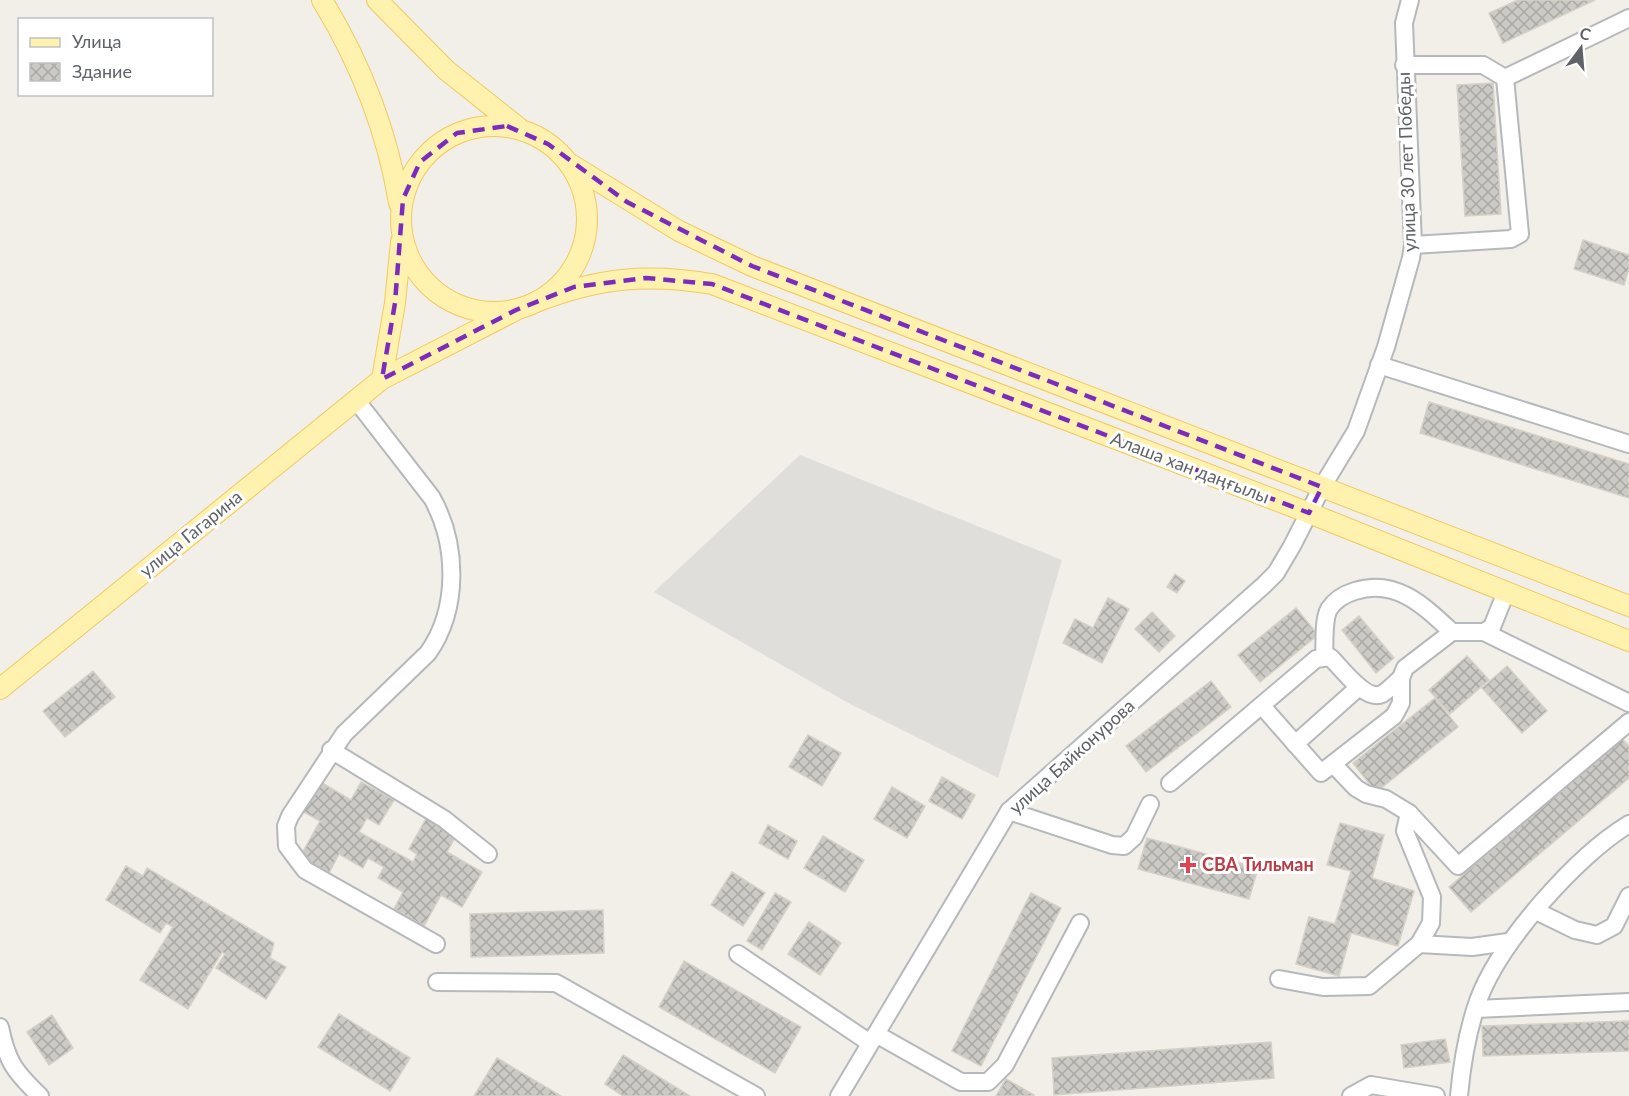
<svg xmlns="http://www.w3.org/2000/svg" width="1629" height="1096" font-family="Lato,sans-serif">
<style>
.industrial{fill:#e0deda}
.building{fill:url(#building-cross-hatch);stroke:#d6d1c6;stroke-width:1.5}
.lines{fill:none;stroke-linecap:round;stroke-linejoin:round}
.minor-casing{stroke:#b5b8bc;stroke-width:20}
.major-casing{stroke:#f2c960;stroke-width:22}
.minor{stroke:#fff;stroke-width:16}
.major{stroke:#fff2af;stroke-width:20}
.marked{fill:none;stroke:#7b2cbf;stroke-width:4.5;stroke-dasharray:12 8;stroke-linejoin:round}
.health-dot{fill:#e0444e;stroke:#fff;stroke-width:2}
.labels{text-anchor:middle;stroke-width:6;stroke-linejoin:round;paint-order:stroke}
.street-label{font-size:18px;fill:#5f6368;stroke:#fff}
.health-label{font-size:18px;font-weight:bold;fill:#be3a42;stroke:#fff;text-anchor:start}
</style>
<defs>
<pattern id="building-cross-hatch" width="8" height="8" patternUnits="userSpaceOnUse" patternTransform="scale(1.5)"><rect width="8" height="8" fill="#cccac5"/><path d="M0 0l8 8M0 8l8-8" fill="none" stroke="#a9a8a4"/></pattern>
</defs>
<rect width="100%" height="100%" fill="#f1efe8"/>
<path class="industrial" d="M800,455L1062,560L998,778L852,705L654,592Z"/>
<g class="building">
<path d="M1518,0H1595L1503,43L1489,13Z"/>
<path d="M1493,83L1501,214L1465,216L1457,85Z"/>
<path d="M1583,240L1629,255V268L1624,285L1574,269Z"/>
<path d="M1429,402L1629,464V498L1420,433Z"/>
<path d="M1175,574L1185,581L1177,593L1167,587Z"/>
<path d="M1108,598L1129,609L1102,663L1063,643L1075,619L1093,628Z"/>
<path d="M1296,608L1318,635L1260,682L1238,655Z"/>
<path d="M1152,612L1175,636L1159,652L1135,629Z"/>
<path d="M1359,616L1394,658L1376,673L1342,630Z"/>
<path d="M1467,656L1489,680L1450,714L1429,690Z"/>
<path d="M1507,666L1547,711L1522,733L1482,688Z"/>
<path d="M93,671L115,697L65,737L43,711Z"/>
<path d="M1211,681L1231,707L1146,772L1126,746Z"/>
<path d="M1435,698L1458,727L1376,792L1353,763Z"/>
<path d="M808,735L841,753L822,786L789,767Z"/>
<path d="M1622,739L1629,746V778L1471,912L1449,887Z"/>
<path d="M942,777L975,795L962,819L929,801Z"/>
<path d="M319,781L351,800L361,782L394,800L379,825L367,818L359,832L413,862L417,854L409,849L427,817L457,834L447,852L482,872L462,907L441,895L424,926L394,909L403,892L378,878L384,867L368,858L363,868L339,854L329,873L300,857L320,821L302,811Z"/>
<path d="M892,787L925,806L907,838L874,819Z"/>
<path d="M1340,823L1384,835L1372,878L1414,891L1398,946L1351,933L1339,976L1296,964L1309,917L1335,924L1351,871L1327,865Z"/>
<path d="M768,825L797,841L788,859L759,843Z"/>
<path d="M823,836L864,860L845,892L804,868Z"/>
<path d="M1147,838L1258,868L1249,899L1138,869Z"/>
<path d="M126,866L143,876L147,868L274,943L270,958L286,967L266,999L216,968L225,954L222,952L188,1009L140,980L173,927L166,923L160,933L106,900Z"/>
<path d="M732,872L765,893L743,926L711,905Z"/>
<path d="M775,893L791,902L762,950L747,941Z"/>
<path d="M1031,893L1061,908L981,1066L952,1051Z"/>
<path d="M603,910L604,953L471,957L470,914Z"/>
<path d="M809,922L841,943L820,975L788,954Z"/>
<path d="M684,961L801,1027L775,1073L659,1007Z"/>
<path d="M339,1014L410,1058L390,1091L318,1047Z"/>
<path d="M52,1015L73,1048L49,1065L27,1032Z"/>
<path d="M1629,1021V1051L1483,1056L1482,1026Z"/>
<path d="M1445,1039L1450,1062L1404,1068L1401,1045Z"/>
<path d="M1271,1042L1274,1078L1054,1095L1052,1058Z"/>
<path d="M623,1055L690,1096H623L605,1084Z"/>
<path d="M497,1058L561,1096H474Z"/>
<path d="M1006,1079L1034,1095V1096H996Z"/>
</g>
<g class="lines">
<g class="minor-casing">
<g id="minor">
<path d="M1404,65H1483L1505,78L1520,234L1511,239L1413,245"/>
<path d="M1505,78L1629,18"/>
<path d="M1379,365L1629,444"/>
<path d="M356,400L432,498C458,545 459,609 428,653L344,734L290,816L286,826L287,846L305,870L436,944"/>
<path d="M1484,632L1629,703"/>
<path d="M1324,656C1325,643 1323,620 1329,609C1335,600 1345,594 1355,591C1396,578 1424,606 1452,632"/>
<path d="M1262,706L1321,773L1394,716L1401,703V678L1405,668L1452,632H1484L1492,627L1506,592"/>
<path d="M1295,744L1359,687"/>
<path d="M331,750L444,819L488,854"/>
<path d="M1333,764L1356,788L1366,794L1386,799L1409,813L1458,866L1629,722"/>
<path d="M1170,783L1316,659L1330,657C1341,667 1365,702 1382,694C1389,690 1395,683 1401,678"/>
<path d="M1009,811L1112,845L1124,846L1134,837L1150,804"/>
<path d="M1536,911L1575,930L1597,935L1614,926L1629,896"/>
<path d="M1419,944L1472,947L1508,942"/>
<path d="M738,954L870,1043"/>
<path d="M1279,979L1323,987L1369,986L1419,944L1431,923L1432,897L1405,831L1409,813"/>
<path d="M437,982L556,983L756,1096"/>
<path d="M1476,1009L1629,1002"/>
<path d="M0,1027C7,1062 15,1072 40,1096"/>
<path d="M876,1034L961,1082H988L1005,1065L1080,923"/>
<path d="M839,1096L1009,811L1264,585L1276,573L1292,546L1322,487L1356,431L1386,347L1411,258L1413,245L1404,23L1410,0"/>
<path d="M1351,1096L1371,1085L1436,1096"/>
<path d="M1459,1096C1462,1063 1467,1032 1478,1001C1499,943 1576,856 1629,824"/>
</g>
</g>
<g class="major-casing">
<g id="major">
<path d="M322,0C361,64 387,130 399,203"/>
<path d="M377,0L446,70L519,128"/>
<circle cx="494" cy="219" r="93"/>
<path d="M572,165L679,231L752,266L1629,606"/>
<path d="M536,302C598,278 646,273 712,284L1309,513L1629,641"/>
<path d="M382,379L395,303L401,242"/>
<path d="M0,689L382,379L516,310"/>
</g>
</g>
<use href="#minor" class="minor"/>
<use href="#major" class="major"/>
</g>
<path class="marked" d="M507,126L548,144L627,202L752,266L1322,487L1309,513L712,284L646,278L574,287L516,310L382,379L395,303L403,199L420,162L457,133Z"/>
<path class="health-dot" d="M1185 856h6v6h6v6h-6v6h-6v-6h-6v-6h6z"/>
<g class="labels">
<g class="street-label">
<text transform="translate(1407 162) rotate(-92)" y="6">улица 30 лет Победы</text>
<text transform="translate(1190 468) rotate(21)" y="6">Алаша хан даңғылы</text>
<text transform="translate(191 534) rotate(-39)" y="6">улица Гагарина</text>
<text transform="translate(1072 757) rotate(-42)" y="6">улица Байконурова</text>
</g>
<g class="health-label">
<text x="1202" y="871">СВА Тильман</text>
</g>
</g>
<rect x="18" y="18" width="195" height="78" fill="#ffffff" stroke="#bfc1c3" stroke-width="1.5"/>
<rect x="30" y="38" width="30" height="9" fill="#fff2af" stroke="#bfc1c3" stroke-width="1.5"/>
<text x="72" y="48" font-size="18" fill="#5f6368">Улица</text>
<rect x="30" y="63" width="30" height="18" fill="url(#building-cross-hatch)" stroke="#bfc1c3" stroke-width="1.5"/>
<text x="72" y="78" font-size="18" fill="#5f6368">Здание</text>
<g transform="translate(1581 48) rotate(16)" stroke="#ffffff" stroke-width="4.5" paint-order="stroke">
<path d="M0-4.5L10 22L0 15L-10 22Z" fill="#5f6368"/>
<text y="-9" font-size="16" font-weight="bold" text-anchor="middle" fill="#5f6368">С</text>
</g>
</svg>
